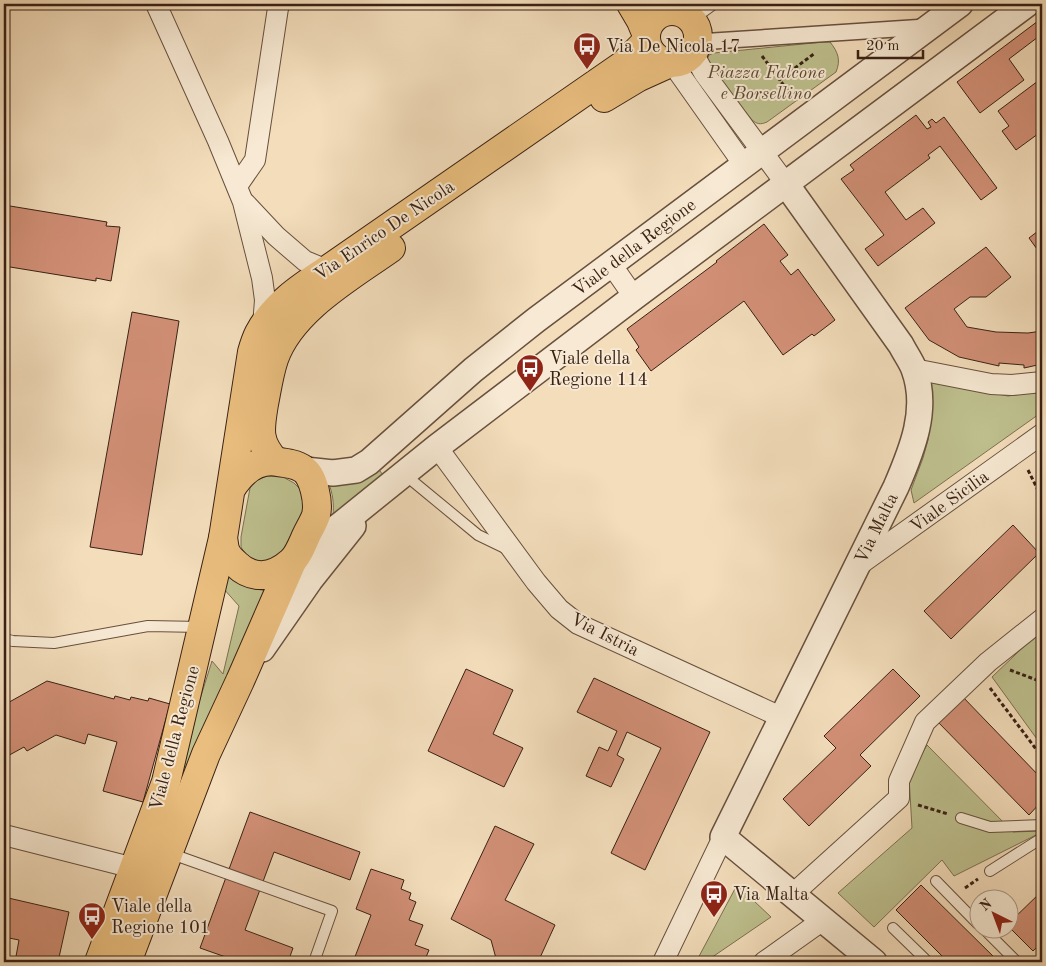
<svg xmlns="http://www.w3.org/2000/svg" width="1046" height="966" font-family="'Old Standard TT',serif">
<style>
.green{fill:#bec08e;stroke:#7c7051}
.building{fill:#d29077;stroke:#392114}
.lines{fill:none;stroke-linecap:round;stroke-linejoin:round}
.service-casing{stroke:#68503e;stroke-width:12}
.pedestrian-casing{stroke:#68503e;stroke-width:18}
.minor-casing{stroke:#68503e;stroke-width:22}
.tertiary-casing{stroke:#68503e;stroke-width:28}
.primary-casing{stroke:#392114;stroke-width:30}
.path{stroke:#392114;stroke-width:3;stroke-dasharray:4 2.5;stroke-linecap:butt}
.service{stroke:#f7e9d3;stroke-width:10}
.pedestrian{stroke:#f7e9d3;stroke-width:15}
.minor{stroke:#f7e9d3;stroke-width:20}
.tertiary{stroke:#f7e9d3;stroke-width:25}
.primary{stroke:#eabe7e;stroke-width:28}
.labels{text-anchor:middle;stroke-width:4;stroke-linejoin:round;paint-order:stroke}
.poi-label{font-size:18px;fill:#392114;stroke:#f7e9d3;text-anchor:start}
.park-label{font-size:18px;font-style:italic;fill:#5a4932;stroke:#f7e9d3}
.street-label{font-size:18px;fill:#392114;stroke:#f7e9d3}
</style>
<rect width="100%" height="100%" fill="#f3ddbb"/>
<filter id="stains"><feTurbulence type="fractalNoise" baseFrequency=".004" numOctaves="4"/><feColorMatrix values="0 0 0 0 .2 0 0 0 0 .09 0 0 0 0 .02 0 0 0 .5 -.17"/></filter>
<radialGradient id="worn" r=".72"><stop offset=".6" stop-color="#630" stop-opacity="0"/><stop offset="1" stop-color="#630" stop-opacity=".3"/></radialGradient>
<g class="green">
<path d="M823,42H830C838,52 841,60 836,72L767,122C760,125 757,124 752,120L708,66L707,60L709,55L714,53Z"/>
<path d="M929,382L964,387L1008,396L1042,391V412L914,503L911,490L923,458L928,440L930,417Z"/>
<path d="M377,467L383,475L333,516C334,504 333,493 328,482Z"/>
<path d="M267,476L283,477L294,483L301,490L304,497V508L282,553L274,560L264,563L255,560L245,554L241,547V537L250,488L257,480Z"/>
<path d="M227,576C239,586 251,588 266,591L171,819L164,813L212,661L223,674L239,606L223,588Z"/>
<path d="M1042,630V746L992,677L1037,634Z"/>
<path d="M927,745L1013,832L1042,831V832L954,876L942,860L874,927L838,893L912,828L909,777Z"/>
<path d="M737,885L771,917L705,962H696Z"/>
</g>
<g class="building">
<path d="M1042,18V34L1009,59L1024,80L980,113L957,82Z"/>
<path d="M1042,78V131L1016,150L1002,131L1009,126L998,111Z"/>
<path d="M916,115L927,129L931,127L928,122L932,119L936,123L944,117L997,188L981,200L940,146L928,155L930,158L885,192L906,220L923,208L935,223L878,266L865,249L884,235L841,179L854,170L850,165Z"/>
<path d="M4,205L107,222L106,226L120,227L111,281L96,278V281L4,266Z"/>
<path d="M764,224L788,255L780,261L791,275L798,269L835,320L814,336L812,334L783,355L744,301L651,371L636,350L639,347L627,329L717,262L716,261Z"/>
<path d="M1042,228V256L1029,238Z"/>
<path d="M986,247L1011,277L986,297H970L954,309L967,327L996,332L1028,333L1042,331V364L1024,368V365L999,363V366L959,357L929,340L905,308Z"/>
<path d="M132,312L179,321L142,555L90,547Z"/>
<path d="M1013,525L1039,553L951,639L924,611Z"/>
<path d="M466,669L513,690L493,734L523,748L504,787L428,751Z"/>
<path d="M893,669L920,696L860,755L871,766L809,826L783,799L836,748L824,736Z"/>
<path d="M594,678L710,732L645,870L611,853L661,748L627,732L617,755L624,759L611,787L586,776L599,747L608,751L617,731L577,712Z"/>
<path d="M47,681L114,699L115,696L130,700L131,697L148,701L149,698L170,704L143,802L103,791L117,742L88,734L85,744L56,735L27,751L24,747L4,758V705Z"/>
<path d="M961,695L1042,779V801L1029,815L936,720Z"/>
<path d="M250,812L360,852L350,880L274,852L245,930L293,948L288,962H240L200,948Z"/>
<path d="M495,826L534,844L505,900L555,925L538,962H497L491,940L451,919Z"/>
<path d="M371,869L404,880L401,889L411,893L409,899L416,902L409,920L423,925L415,945L429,950L424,962H353L371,915L356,909Z"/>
<path d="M921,885L999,962H948L896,910Z"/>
<path d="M1042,891V942L1033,951L1008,926V924Z"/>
<path d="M4,897L69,912L58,962H15L19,940L4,937Z"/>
</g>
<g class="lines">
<g class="service-casing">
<g id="service">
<path d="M684,4L685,14"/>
<path d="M692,20L714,4"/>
<path d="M404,474L478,535L507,549"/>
<path d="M4,639L13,641L54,643L148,626L201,627"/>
<path d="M961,818L990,827L1042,825"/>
<path d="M169,853L332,911L314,962"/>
<path d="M990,871L1042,838"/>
<path d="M936,881L978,924"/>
<path d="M893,928L928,962"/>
<path d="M983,928L1017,962"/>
</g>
</g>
<g class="pedestrian-casing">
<path id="pedestrian" d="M698,42L926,27"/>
</g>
<g class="minor-casing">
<g id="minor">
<path d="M156,4L218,141L243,202L262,278L265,300L263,326"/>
<path d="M693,53L704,73L786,184"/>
<path d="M672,63L744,165"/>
<path d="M237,186L255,160L278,8L280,4"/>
<path d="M245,203L276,236L305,261L327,270"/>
<path d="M611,264L634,297"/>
<path d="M914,369L991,384L1012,385L1042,382"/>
<path d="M437,447L536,582L559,609L578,624L781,717"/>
<path d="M856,567L1042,434"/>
<path d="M4,835L134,868"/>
<path d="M793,894L899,798V781L925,722L988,662L1042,619"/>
<path d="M663,962L723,837"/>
<path d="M764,962L823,920"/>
</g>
</g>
<g class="tertiary-casing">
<g id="tertiary">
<path d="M786,184L901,345C905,353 911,361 914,369C929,409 912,450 896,487L723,837L874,962"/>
<path d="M305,470L333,473L356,470L369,462L473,370L536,320L960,4"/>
<path d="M296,557L339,526L437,447L634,297L1027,4"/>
<path d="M262,649L310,580L353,526"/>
</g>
</g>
<g class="primary-casing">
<g id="primary">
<path d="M631,4L641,21L646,33"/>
<circle cx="672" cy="37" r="26"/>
<path d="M604,98L639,77L670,63"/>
<path d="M275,461C257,441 260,429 264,404C267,389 269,374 274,359C291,310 350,277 391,248"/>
<path d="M231,489C241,473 257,458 278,462C287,463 296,464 303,469C314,476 319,503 316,515C314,522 309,529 306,536C302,545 298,556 291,562C274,577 253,581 236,564C233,561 228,557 226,552C224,548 224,542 223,538L252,352C254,345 256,339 259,333C274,305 301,287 327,270L623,65L646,42"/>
<path d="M99,962L166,782L223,538"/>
<path d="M127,962L206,754L240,681L292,562"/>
</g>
</g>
<g class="path">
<path d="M762,56L794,99"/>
<path d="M779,80L815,53"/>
<path d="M1028,470L1042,498"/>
<path d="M1010,670L1042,682"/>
<path d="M990,688L1042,757"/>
<path d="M918,805L948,814"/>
<path d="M965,888L978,879"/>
</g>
<use href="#service" class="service"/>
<use href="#pedestrian" class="pedestrian"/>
<use href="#minor" class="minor"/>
<use href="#tertiary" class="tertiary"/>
<use href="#primary" class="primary"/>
</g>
<defs>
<g id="bus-pin" transform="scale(1.4375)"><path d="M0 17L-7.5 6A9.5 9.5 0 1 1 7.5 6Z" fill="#8f2418" stroke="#f7e9d3"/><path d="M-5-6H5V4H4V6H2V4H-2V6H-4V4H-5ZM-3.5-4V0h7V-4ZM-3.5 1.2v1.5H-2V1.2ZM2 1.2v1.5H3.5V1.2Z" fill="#fff"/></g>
</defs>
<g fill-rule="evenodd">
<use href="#bus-pin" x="587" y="46"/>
<use href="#bus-pin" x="530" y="368"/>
<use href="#bus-pin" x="714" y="894"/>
<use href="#bus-pin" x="92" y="916"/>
</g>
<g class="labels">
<g class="poi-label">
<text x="606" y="52">Via De Nicola 17</text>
<text x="549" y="364">Viale della<tspan x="549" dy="21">Regione 114</tspan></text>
<text x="733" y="900">Via Malta</text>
<text x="111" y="912">Viale della<tspan x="111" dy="21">Regione 101</tspan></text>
</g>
<g class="park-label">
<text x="766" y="78">Piazza Falcone<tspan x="766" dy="21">e Borsellino</tspan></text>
</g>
<g class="street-label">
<text transform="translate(384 230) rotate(-34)" y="6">Via Enrico De Nicola</text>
<text transform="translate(634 247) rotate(-37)" y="6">Viale della Regione</text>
<text transform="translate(949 501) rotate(-36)" y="6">Viale Sicilia</text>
<text transform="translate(876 528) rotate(-64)" y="6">Via Malta</text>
<text transform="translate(605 634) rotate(27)" y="6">Via Istria</text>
<text transform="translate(174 738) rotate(-75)" y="6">Viale della Regione</text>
</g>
</g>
<rect width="1046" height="966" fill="none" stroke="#f3ddbb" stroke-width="20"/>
<rect x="5" y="5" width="1036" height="956" fill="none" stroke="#392114" stroke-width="2.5"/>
<rect x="10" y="10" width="1026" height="946" fill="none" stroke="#392114"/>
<g transform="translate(994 914) rotate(318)"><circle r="24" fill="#f7e9d3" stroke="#ab9987"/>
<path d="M0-4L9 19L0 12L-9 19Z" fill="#8f2418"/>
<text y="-8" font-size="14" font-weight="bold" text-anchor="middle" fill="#392114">N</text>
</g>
<path d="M858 50v8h65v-8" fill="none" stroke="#392114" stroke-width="2.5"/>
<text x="866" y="50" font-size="15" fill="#392114" stroke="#f7e9d3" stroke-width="4" paint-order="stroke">20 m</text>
<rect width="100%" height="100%" filter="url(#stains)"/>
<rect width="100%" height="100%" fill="url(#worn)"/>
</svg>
